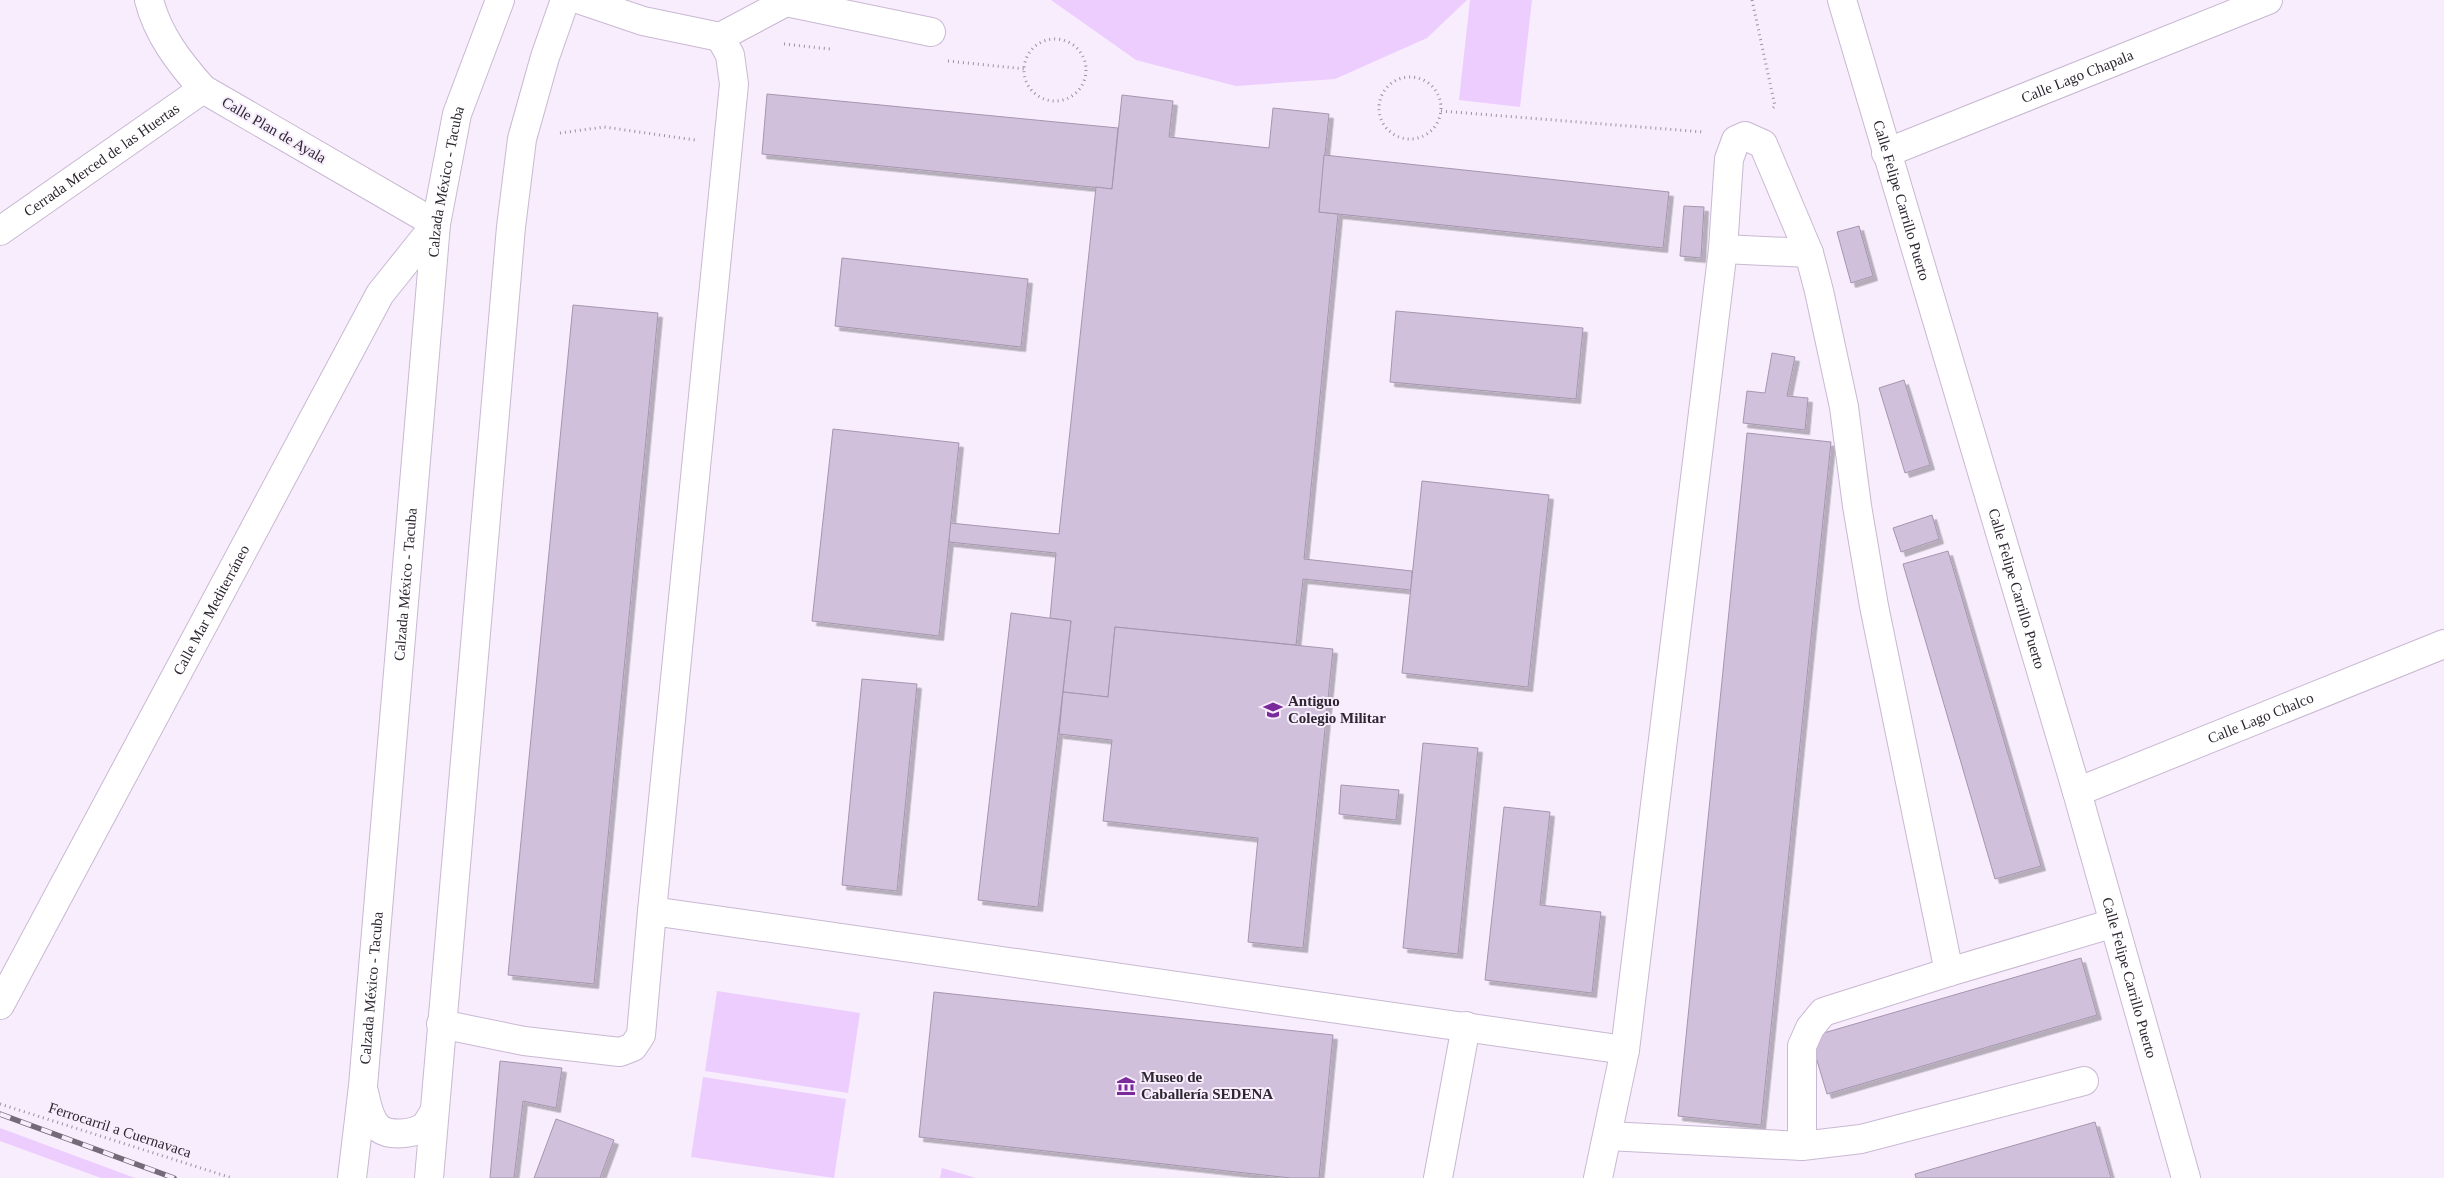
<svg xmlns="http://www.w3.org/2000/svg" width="2444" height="1178" font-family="Georgia,serif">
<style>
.green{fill:#edcdfe}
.building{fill:#d1c0db;stroke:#a695af;filter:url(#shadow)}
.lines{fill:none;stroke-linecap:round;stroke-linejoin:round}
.minor-casing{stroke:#c9b8d2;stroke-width:30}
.major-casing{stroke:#c9b8d2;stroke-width:30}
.path{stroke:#9a929f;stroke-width:3;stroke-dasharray:1 4;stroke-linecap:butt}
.minor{stroke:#fff;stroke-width:28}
.major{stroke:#fff;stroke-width:28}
.rail-casing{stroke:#736b77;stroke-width:5.5}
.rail{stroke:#f7edfd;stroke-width:4;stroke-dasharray:11;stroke-linecap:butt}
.labels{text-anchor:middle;stroke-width:4;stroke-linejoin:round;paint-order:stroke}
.street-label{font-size:15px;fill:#2d2630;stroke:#f7edfd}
.poi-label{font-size:15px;font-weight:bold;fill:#2d2630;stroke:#f7edfd;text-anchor:start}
</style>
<defs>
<filter id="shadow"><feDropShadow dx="4.5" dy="4.5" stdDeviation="0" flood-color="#0004"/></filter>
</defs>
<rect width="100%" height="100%" fill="#f7edfd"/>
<g class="green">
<path d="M1051,0H1467L1427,38L1335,79L1236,86L1136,60Z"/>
<path d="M1470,0H1532L1520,107L1459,100Z"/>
<path d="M717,991L860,1013L848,1093L705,1071Z"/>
<path d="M703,1077L846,1099L834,1178L691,1157Z"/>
<path d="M0,1128L135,1178H101L0,1141Z"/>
<path d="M942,1168L976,1178H940Z"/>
</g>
<g class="building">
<path d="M767,94L1118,128L1112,189L762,154Z"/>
<path d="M1122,95L1173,101L1169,137L1269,148L1273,108L1329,114L1319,212L1338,214L1304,559L1412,571L1411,590L1303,579L1296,645L1115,627L1108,697L1063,692L1071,621L1050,618L1056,553L949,542L950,523L1059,534L1096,187L1112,189Z"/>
<path d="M1324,155L1669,192L1663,248L1319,212Z"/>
<path d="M1684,206L1704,207L1701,258L1680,256Z"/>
<path d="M1859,226L1873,276L1851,283L1837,232Z"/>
<path d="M842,258L1028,279L1021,347L835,326Z"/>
<path d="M573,305L658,313L594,984L508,975Z"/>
<path d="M1396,311L1583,328L1576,399L1390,382Z"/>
<path d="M1772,353L1795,357L1787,396L1808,398L1805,430L1743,423L1747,391L1765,393Z"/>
<path d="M1904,380L1930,465L1905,473L1879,388Z"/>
<path d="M833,429L959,443L939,636L812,621Z"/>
<path d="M1747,433L1831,442L1761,1125L1678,1116Z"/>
<path d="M1422,481L1549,495L1528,687L1402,673Z"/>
<path d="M1932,515L1939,539L1901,552L1893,528Z"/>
<path d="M1948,551L2041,866L1995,879L1903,564Z"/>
<path d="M1011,613L1071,621L1038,907L978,900Z"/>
<path d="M1115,627L1333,649L1303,948L1248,942L1258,838L1103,821L1112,740L1059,734L1063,692L1108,697Z"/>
<path d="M862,679L917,684L897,891L842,885Z"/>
<path d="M1423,743L1478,748L1458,954L1403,948Z"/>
<path d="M1341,785L1399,790L1396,820L1339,814Z"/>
<path d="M1504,807L1550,812L1540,905L1601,912L1592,993L1485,980Z"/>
<path d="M2081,958L2097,1015L1827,1094L1810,1037Z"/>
<path d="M934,992L1333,1035L1319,1178H1291L919,1137Z"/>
<path d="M500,1061L562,1068L556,1108L523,1101L514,1178H490Z"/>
<path d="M556,1119L614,1140L600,1178H534Z"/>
<path d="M2095,1122L2111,1178H1916L1915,1174Z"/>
</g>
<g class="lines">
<g class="minor-casing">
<g id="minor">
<path id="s1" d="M1842,0L2077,792L2186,1178"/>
<path d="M720,37L786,2L931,32"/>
<path id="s2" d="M1886,153L2268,0"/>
<path id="s3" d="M0,231L203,89"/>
<path d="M1723,249L1809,253"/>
<path id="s4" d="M2077,792L2444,644"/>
<path d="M652,911L1625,1050"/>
<path id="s5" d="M0,1005L380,294L436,224L203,89C179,62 158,35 149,0"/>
<path d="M441,1024L524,1041L620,1052L633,1047L641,1035L652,911L734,84L730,55L720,37L643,21L581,0"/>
<path d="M1608,1136L1802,1146L1861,1139L2084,1081"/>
<path d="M1802,1146V1046L1810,1028L1823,1012L1949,972L2114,923"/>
<path d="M1438,1178L1466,1026"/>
<path d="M1598,1178L1625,1050L1723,249L1729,159L1736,140L1745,136L1763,144L1809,253L1819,291L1844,407L1857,506L1874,606L1949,972"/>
</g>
</g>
<g class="major-casing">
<g id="major">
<path d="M364,1092C367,1104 369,1121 380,1129C390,1136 412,1134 422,1128C427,1125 431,1117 434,1112"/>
<path id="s6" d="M352,1178L363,1086L436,224L457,114L500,0"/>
<path d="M429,1178L511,227L522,139L545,57L565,0"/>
</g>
</g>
<g class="path">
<path d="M1752,0L1775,106L1771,110"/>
<circle cx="1055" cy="70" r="31"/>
<path d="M784,44L830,49"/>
<path d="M948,61L1025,69"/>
<circle cx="1410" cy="108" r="31"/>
<path d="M1441,111L1703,132"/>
<path d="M560,133L604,127L695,140"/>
<path d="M0,1104L232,1178"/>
</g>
<use href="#minor" class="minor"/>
<use href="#major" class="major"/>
<g class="rail-casing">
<path id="rail" d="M0,1114L174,1178"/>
</g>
<use href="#rail" class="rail"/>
</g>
<defs>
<g id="university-bare" transform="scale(1.5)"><path d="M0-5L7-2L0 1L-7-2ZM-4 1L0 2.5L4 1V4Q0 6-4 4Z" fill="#7a2a9b" stroke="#f7edfd" stroke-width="2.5" paint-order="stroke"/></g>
<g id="museum-bare" transform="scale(1.5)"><path d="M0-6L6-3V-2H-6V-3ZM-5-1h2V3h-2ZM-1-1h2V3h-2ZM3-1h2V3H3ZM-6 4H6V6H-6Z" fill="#7a2a9b" stroke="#f7edfd" stroke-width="2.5" paint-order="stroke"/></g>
</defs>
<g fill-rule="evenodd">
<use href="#university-bare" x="1273" y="710"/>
<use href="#museum-bare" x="1126" y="1086"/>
</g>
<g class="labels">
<g class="street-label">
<text dy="5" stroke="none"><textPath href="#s2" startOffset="206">Calle Lago Chapala</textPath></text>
<text transform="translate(274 130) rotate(30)" y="5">Calle Plan de Ayala</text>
<text dy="5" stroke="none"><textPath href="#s3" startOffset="124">Cerrada Merced de las Huertas</textPath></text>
<text dy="5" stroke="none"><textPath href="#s6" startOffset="1001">Calzada México - Tacuba</textPath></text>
<text dy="5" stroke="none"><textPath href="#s1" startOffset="209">Calle Felipe Carrillo Puerto</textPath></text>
<text dy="5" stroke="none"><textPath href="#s6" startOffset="596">Calzada México - Tacuba</textPath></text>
<text dy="5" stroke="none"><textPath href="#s1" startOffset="614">Calle Felipe Carrillo Puerto</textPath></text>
<text dy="5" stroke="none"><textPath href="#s5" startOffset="448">Calle Mar Mediterráneo</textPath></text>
<text dy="5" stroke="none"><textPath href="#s4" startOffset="198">Calle Lago Chalco</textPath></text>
<text dy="5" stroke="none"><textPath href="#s1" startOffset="1019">Calle Felipe Carrillo Puerto</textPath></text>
<text dy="5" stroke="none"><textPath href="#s6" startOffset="191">Calzada México - Tacuba</textPath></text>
<text transform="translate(120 1130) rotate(18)" y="5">Ferrocarril a Cuernavaca</text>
</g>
<g class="poi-label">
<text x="1288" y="706">Antiguo<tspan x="1288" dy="17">Colegio Militar</tspan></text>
<text x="1141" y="1082">Museo de<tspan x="1141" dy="17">Caballería SEDENA</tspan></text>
</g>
</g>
</svg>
